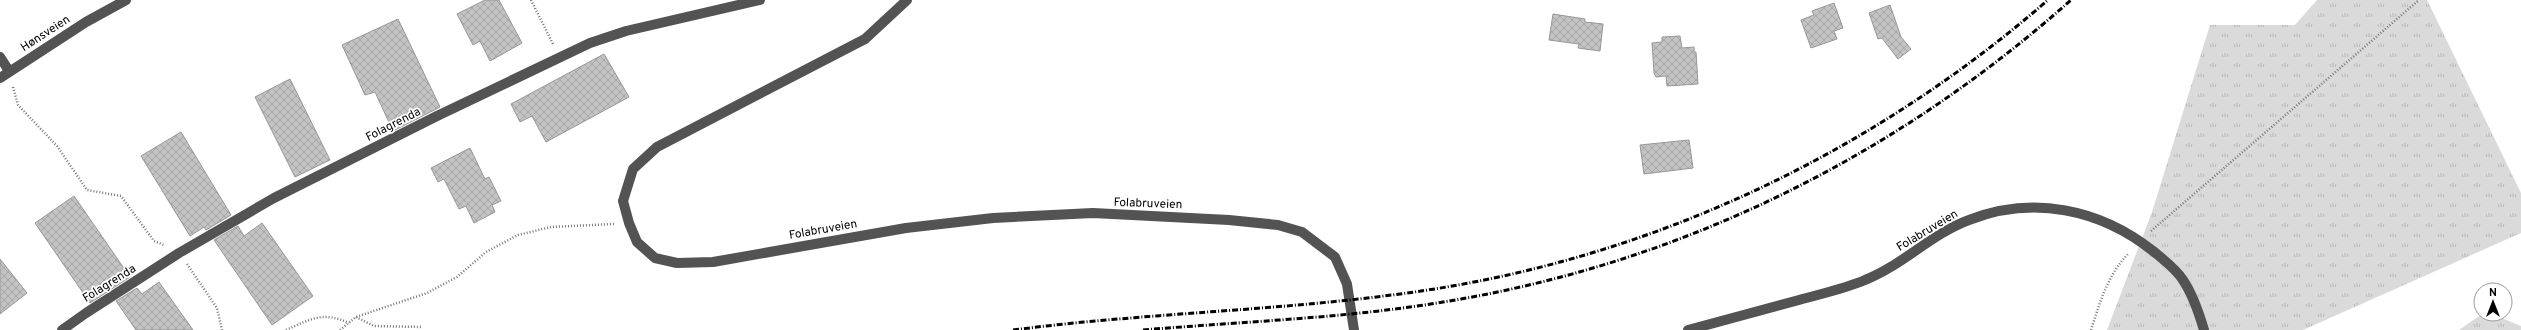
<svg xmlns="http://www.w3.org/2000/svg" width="2521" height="330" font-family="Overpass,sans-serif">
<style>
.grass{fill:url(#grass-tufts)}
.building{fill:url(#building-cross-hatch);stroke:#979797}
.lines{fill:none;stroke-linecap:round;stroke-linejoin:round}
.path{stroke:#757575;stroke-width:2.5;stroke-dasharray:1 2;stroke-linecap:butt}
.minor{stroke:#535353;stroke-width:10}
.rail{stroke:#000;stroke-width:3;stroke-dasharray:6 2 1 2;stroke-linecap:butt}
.labels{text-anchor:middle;stroke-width:3.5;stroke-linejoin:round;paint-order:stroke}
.street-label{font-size:12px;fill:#000;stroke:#fff}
</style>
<defs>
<pattern id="grass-tufts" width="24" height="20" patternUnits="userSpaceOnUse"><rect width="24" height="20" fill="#dadada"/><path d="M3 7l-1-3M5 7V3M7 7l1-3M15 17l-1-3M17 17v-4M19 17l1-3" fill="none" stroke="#b9b9b9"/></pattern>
<pattern id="building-cross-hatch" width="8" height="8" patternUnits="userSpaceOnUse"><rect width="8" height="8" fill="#c3c3c3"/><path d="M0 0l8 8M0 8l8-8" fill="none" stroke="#a6a6a6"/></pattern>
</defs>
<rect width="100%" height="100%" fill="#fff"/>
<g class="grass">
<path d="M2317,0H2427L2521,193V233L2303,330H2107L2152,212L2210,25H2295Z"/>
<path d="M2482,314H2492L2521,326V330H2459Z"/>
</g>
<g class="building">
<path d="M485,0H499L522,43L490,61L480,41L473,45L457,14Z"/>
<path d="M1834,3L1843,28L1834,31L1837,39L1811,48L1801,20L1814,15L1812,11Z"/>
<path d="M1890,5L1901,37L1911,49L1898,59L1882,38L1878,39L1869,13Z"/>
<path d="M1553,14L1585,19V22L1603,24L1600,51L1578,48L1579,44L1549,40Z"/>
<path d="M398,19L440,107L393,131L375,92L365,95L342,45Z"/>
<path d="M1680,36L1682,48L1694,47V52H1696L1698,84L1667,86L1666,76L1656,77L1654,73L1652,43L1662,42V37Z"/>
<path d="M604,54L629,97L546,142L532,116L520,122L511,104Z"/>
<path d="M290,79L330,160L295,177L255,97Z"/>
<path d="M181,132L231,215L206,230L204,227L190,236L141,156Z"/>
<path d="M1689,140L1693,168L1644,174L1640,145Z"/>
<path d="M470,148L485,179L489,177L501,201L492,205L495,212L474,223L466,206L459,209L444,179L438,182L431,168Z"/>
<path d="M74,196L130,277L90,303L35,223Z"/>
<path d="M262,223L313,296L272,325L214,240L238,226L244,236Z"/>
<path d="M0,259L27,293L0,314Z"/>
<path d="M159,282L193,330H136L116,301L137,288L142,294Z"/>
</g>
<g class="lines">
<g class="path">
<path d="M531,0L553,44"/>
<path d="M13,87L18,105L57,146L87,190L121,196L154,241L164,245"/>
<path d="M2151,231L2419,0"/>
<path d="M187,264L217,308L222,330"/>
<path d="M356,317L374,326L422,327"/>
<path d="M286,330C311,319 323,311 349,323"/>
<path d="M340,330L356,317L427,293L457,277L486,252L518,235L551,227L614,224"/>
<path d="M2091,330C2100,302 2108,274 2129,253"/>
</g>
<g class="minor">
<path d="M907,0L865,39L657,147L633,169L623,201L629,223L637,242L655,258L677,263L713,262L906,228L993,218L1093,213L1229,220L1278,225L1302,232L1335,257L1347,284L1354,330"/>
<path d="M0,57L9,71"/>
<path d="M0,78L86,22L126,0"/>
<path d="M62,330L86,313L179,253L274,198L437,116L590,43L626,31L760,0"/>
<path d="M1688,330C1725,320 1762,310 1799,300C1820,294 1844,289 1865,280C1903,265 1931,234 1969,220C2033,195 2100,209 2153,251C2164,260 2176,269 2183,280C2193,295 2199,313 2204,330"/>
</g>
<g class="rail">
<path d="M1013,330C1144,313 1276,311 1407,293C1645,261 1867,157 2048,0"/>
<path d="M1143,330C1249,321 1356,318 1461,299C1689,259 1898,154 2071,0"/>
</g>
</g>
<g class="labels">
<g class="street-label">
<text transform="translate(45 33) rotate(-33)" y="4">Hønsveien</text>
<text transform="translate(393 124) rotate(-27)" y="4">Folagrenda</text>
<text transform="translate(1148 203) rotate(2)" y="4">Folabruveien</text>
<text transform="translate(823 229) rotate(-10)" y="4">Folabruveien</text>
<text transform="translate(1927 230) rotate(-31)" y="4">Folabruveien</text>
<text transform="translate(109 283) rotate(-32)" y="4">Folagrenda</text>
</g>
</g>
<g transform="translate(2493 302)"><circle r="19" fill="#ffffff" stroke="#999999"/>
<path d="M0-3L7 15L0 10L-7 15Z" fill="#000000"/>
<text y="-6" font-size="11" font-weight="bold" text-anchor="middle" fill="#000000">N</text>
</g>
</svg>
